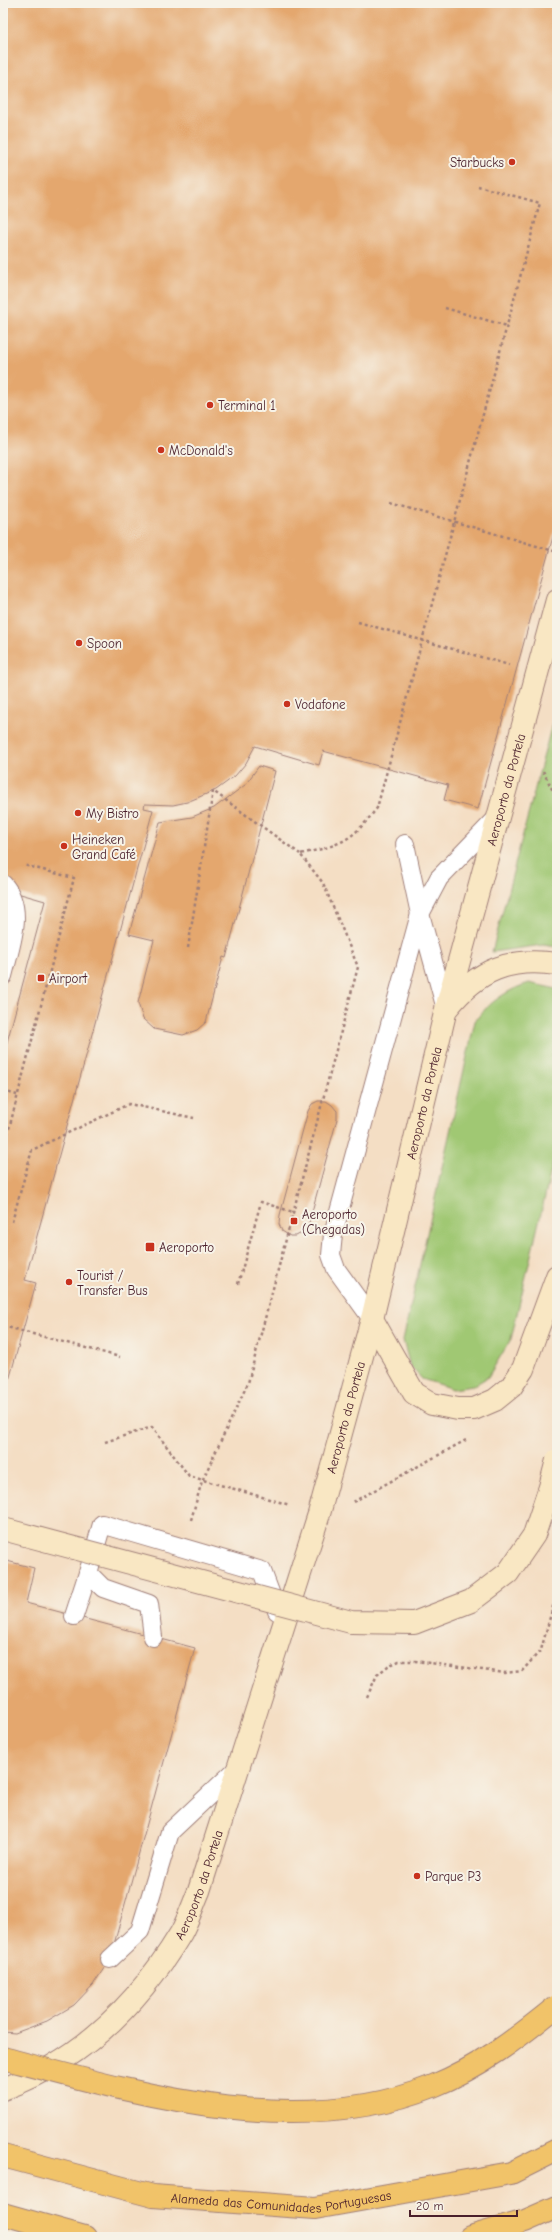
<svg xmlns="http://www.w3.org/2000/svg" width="560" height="2240" font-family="'Comic Neue',sans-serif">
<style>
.green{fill:#a0c873;stroke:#75744f}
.building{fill:#e4a76e}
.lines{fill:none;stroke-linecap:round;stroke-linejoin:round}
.lane-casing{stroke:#9f7e78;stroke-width:20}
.secondary-casing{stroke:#9f7e78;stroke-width:24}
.primary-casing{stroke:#9f7e78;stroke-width:24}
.path{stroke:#9f7e78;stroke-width:2.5;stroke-dasharray:3 3;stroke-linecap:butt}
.lane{stroke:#fff;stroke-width:18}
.secondary{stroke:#f9e7c3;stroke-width:22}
.primary{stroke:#f1c369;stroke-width:22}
.secondary-bridge-casing{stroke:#9f7e78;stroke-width:24;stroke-linecap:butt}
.primary-bridge-casing{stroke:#9f7e78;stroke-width:24;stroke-linecap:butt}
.secondary-bridge{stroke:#f9e7c3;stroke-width:22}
.primary-bridge{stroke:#f1c369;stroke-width:22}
.poi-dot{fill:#c8321e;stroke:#f7f3e8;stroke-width:1.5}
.labels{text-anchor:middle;stroke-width:4;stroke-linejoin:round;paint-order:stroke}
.poi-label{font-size:13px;fill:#4a1f2b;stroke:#f7f3e8;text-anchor:start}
.street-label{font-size:13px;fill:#4a1f2b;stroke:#f7f3e8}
</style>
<rect width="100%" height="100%" fill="#f7f3e8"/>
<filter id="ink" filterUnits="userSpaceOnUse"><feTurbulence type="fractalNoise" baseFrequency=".025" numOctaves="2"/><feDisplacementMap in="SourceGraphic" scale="8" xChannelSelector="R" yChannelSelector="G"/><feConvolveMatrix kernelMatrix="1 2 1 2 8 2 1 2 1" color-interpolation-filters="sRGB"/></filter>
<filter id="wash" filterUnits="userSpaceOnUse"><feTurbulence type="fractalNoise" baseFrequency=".012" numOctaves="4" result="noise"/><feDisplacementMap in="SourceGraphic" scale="16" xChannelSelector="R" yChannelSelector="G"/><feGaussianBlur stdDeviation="0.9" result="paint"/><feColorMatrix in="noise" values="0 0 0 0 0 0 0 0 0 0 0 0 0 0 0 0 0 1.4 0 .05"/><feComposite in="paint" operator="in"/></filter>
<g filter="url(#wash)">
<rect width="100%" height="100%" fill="#f4dec4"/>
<g class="green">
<path d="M557,705V947L543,945L492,952Z"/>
<path d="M529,983L557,989V1146L511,1339L488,1377L473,1386L453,1389L422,1379L410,1366L403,1340L475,1021C489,1002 507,990 529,983Z"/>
</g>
<g id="blocks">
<g class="building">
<path d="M3,3H557V522L478,809L444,800L448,785L323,751L319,765L255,746L246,763L235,776L216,790L187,802L173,805L145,804L144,808L153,810L25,1280L36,1283L3,1402V1057L45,901L3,889Z"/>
<path d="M259,766L275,771L226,958L223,957L206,1022L197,1030L183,1035L154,1029L143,1019L138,1003L154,940L129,934L160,822L192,817L214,808L245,785Z"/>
<path d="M318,1101H326L332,1105L337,1111V1119L307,1230L296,1236H290L282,1231L279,1224L280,1215L308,1111L312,1104Z"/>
<path d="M3,1560L34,1568L26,1603L195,1648L110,1959L93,1985L74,2005L47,2021L15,2033L3,2032Z"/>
</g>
</g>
</g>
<g filter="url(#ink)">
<use href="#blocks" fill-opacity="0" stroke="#9f7e78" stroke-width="1"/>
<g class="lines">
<g class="lane-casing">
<g id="lane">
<path d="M405,844L420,914L446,1009"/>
<path d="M3,884C26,909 10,946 3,976"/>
<path d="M372,1319L336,1269L331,1255L333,1234L420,914L439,878L496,819"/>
<path d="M74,1616L88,1573"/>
<path d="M153,1637L149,1604L103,1588L88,1573L102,1524L262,1571L277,1611"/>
<path d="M110,1959L140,1931L170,1832L240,1766"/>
</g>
</g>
<g class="secondary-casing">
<g id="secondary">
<path d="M448,1007C478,970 509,957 557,964"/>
<path d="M372,1319L414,1393L432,1404L458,1409H474L495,1400L511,1387L523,1369L557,1276"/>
<path id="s1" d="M3,2089C81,2061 139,2003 181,1933C188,1920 193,1905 199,1891L319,1514L372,1319L446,1009L557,600"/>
</g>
</g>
<g class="primary-casing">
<g id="primary">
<path id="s2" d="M3,2156L153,2196L315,2208L511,2173L557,2150"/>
<path d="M3,2214L85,2237"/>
<path d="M470,2237L525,2221L557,2207"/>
</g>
</g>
<g class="path">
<path d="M445,308L507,326"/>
<path d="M391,503L557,552"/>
<path d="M358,622L509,665"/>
<path d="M543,771L557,799"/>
<path d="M188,948L213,791L300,854"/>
<path d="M3,1091L17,1095"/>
<path d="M3,1152L74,878L24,865"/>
<path d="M12,1222L32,1150L129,1104L194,1118"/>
<path d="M238,1284L261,1202L293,1212"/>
<path d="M3,1326L120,1357"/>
<path d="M105,1442L152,1427L189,1476L290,1505"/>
<path d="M353,1502L466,1440"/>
<path d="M191,1520L202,1481L248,1383L358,967L323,883L300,854C341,845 351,842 377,808L540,203L478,186"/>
<path d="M367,1697L377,1675L388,1666L399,1661H415L505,1673L522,1671L541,1650L557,1592"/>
</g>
<use href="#lane" class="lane"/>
<use href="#secondary" class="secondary"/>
<use href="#primary" class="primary"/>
<g class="secondary-bridge-casing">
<path id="secondary-bridge" d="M3,1529L351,1622L414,1623L471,1601L508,1573L534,1535L550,1487L557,1460"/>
</g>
<g class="primary-bridge-casing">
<path id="primary-bridge" d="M3,2058C138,2094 297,2141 433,2086C480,2067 519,2037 557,2006"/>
</g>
<use href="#secondary-bridge" class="secondary-bridge"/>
<use href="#primary-bridge" class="primary-bridge"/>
</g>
</g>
<g class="poi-dot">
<circle cx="512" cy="162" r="4"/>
<circle cx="210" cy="405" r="4"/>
<circle cx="161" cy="450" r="4"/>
<circle cx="79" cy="643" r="4"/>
<circle cx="287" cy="704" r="4"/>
<circle cx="78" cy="813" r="4"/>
<circle cx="64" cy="846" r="4"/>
<rect x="37" y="974" width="8" height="8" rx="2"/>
<rect x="290" y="1217" width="8" height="8" rx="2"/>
<rect x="145" y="1242" width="10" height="10" rx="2"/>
<circle cx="69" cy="1282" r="4"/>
<circle cx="417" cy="1876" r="4"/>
</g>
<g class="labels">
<g class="poi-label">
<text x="504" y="167" text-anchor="end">Starbucks</text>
<text x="218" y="410">Terminal 1</text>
<text x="169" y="455">McDonald's</text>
<text x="87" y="648">Spoon</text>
<text x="295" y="709">Vodafone</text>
<text x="86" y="818">My Bistro</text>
<text x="72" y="844">Heineken<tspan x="72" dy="15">Grand Café</tspan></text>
<text x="49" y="983">Airport</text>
<text x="302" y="1219">Aeroporto<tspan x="302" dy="15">(Chegadas)</tspan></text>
<text x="159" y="1252">Aeroporto</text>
<text x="77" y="1280">Tourist /<tspan x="77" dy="15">Transfer Bus</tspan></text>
<text x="425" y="1881">Parque P3</text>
</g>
<g class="street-label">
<text dy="5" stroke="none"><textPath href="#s1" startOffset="1431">Aeroporto da Portela</textPath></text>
<text dy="5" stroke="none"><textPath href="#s1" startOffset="1107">Aeroporto da Portela</textPath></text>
<text dy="5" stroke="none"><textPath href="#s1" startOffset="783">Aeroporto da Portela</textPath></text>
<text dy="5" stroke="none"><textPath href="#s1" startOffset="293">Aeroporto da Portela</textPath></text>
<text dy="5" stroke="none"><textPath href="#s2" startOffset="284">Alameda das Comunidades Portuguesas</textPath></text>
</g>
</g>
<rect width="560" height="2240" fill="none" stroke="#f7f3e8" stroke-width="16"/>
<path d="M410 2210v6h107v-6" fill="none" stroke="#4a1f2b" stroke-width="2"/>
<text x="416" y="2210" font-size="12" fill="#4a1f2b" stroke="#f7f3e8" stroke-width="3" paint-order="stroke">20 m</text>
</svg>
